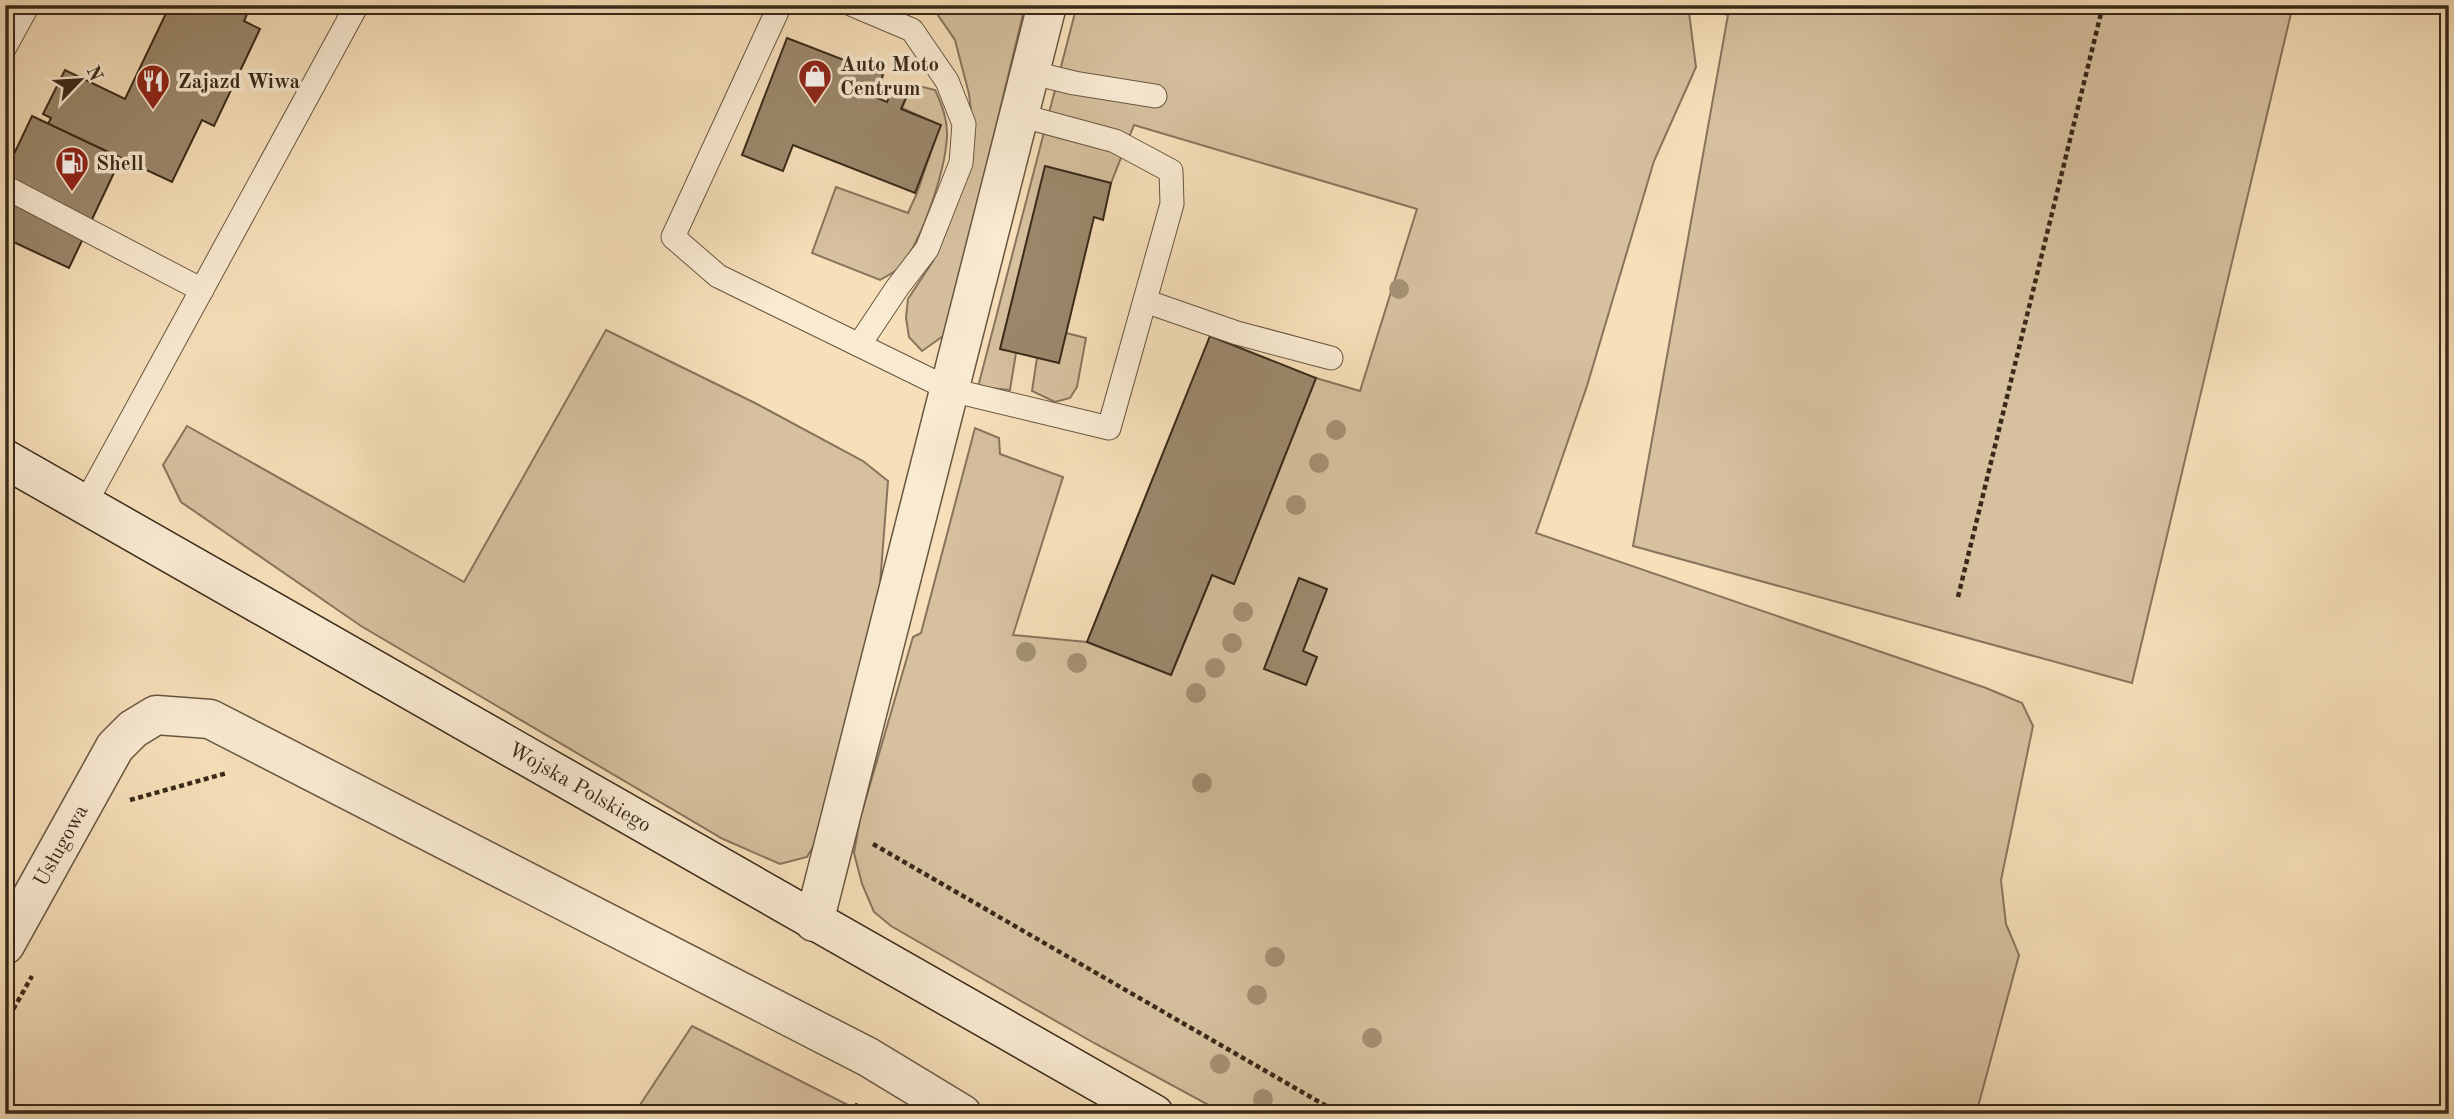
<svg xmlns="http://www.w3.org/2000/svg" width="2454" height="1119" font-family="'Old Standard TT',serif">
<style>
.green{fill:#d6c09e;stroke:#88745c;stroke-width:2}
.building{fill:#9b886c;stroke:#392919;stroke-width:2}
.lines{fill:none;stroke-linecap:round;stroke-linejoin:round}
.lane-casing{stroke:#685641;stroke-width:25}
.street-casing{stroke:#685641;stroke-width:41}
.secondary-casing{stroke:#392919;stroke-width:41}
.path{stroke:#392919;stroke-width:4.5;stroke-dasharray:5 3.5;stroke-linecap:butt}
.lane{stroke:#f9ead2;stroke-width:23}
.street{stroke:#f9ead2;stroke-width:38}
.secondary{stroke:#f9ead2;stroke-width:38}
.tree{fill:#a49073}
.labels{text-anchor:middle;stroke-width:7;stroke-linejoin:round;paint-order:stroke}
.poi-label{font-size:21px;font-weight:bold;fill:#392919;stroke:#f9ead2;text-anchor:start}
.street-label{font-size:21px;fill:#392919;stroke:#f9ead2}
</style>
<rect width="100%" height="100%" fill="#f6dfb9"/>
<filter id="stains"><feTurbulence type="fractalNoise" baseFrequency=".00286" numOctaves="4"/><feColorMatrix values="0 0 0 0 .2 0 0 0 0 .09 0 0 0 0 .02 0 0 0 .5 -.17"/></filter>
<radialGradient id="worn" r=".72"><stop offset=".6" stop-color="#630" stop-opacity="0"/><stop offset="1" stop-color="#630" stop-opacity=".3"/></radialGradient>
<g class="green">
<path d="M931,5L1025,6L946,334L922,351L909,337L906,318L908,299L933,261L946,232L972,153L974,136L969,94L955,40Z"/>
<path d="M1077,5H1688L1696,67L1654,161L1587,386L1536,533L1986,688L2022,703L2033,726L2001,880L2006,924L2019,955L1976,1114H1225L1094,1043L891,926L874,912L862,884L854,853L860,819L913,637L921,633L975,428L999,438L1000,454L1063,477L1013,635L1087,642L1171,675L1212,575L1233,584L1316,378L1360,391L1417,209L1134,125L1111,183L1046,167L1010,390L978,387Z"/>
<path d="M1701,5H2293L2132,683L1633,546L1728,15Z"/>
<path d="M915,85L935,90C942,105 948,120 947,137C945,171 922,242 899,268C894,273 886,276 880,280L812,253L836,187L908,213L917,193L940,125L902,108L908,94L904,91L905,88Z"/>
<path d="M606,330L755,403L863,461L888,481L877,623L824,828L807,857L780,864L723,839L361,626L181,502L163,465L187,426L464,582Z"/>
<path d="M1066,333L1086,338L1077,387L1070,398L1055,402L1032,391L1037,358Z"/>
<path d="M692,1026L850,1106L842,1114H634Z"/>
</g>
<g class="building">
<path d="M170,5H251L244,21L260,29L214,126L202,120L172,182L48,124L51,118L43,114L65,70L125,99Z"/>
<path d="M787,38L883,75L875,97L887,102L893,87L908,93L901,109L941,125L915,193L793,145L783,171L742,155Z"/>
<path d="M32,116L121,158L69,268L5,238V173Z"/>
<path d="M1045,166L1111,183L1103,220L1094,217L1059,363L1000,349Z"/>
<path d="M1210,336L1316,378L1234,584L1212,575L1171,675L1087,642Z"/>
<path d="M1299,578L1327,589L1303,651L1317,657L1306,685L1264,669Z"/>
<path d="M856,1104L875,1114H851Z"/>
</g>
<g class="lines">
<g class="lane-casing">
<g id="lane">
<path d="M780,5L673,237L718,276L951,390L1109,428L1172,204L1171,171L1115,141L1019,115"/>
<path d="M853,5L912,30L947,81L964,124L961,163L927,249L897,288L859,345"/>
<path d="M5,47L28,5"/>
<path d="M1029,72L1074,83L1155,96"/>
<path d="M5,187L202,290"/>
<path d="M1145,301L1237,333L1331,358"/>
<path d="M85,504L357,5"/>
</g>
</g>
<g class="street-casing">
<g id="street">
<path d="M814,922L1047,5"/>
<path id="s1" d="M5,945L115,747L133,729L156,715L210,719L868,1057L962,1114"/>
</g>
</g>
<g class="secondary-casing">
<g id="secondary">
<path id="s2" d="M5,459L1154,1114"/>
</g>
</g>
<g class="path">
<path d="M1958,597L2103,5"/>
<path d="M130,800L227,773"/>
<path d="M873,844L1340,1114"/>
<path d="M5,1024L32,976"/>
</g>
<use href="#lane" class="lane"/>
<use href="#street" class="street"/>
<use href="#secondary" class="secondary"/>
</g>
<g class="tree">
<circle cx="1399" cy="289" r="10"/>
<circle cx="1336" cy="430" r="10"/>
<circle cx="1319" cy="463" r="10"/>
<circle cx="1296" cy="505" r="10"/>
<circle cx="1243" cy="612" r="10"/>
<circle cx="1232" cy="643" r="10"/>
<circle cx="1026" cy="652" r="10"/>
<circle cx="1077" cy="663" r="10"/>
<circle cx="1215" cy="668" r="10"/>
<circle cx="1196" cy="693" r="10"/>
<circle cx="1202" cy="783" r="10"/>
<circle cx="1275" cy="957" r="10"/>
<circle cx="1257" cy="995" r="10"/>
<circle cx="1372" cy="1038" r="10"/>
<circle cx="1220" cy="1064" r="10"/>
<circle cx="1263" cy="1099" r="10"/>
</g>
<defs>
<g id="shop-pin" transform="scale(1.75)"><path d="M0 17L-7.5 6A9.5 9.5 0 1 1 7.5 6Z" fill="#8f2418" stroke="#f9ead2"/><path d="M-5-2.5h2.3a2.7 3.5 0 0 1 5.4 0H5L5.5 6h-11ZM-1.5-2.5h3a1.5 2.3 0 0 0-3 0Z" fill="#fff"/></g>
<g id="restaurant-pin" transform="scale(1.75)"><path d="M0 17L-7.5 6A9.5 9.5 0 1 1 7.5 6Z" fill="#8f2418" stroke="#f9ead2"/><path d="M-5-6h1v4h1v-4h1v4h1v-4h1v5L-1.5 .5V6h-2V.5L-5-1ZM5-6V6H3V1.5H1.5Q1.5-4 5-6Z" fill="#fff"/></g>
<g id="fuel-pin" transform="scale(1.75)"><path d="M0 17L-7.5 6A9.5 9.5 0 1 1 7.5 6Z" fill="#8f2418" stroke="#f9ead2"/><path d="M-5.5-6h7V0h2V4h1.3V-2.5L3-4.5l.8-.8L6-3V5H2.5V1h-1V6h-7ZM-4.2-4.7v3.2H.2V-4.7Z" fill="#fff"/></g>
</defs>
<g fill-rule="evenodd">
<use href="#shop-pin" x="815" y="76"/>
<use href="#restaurant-pin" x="153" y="81"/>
<use href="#fuel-pin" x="72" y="163"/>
</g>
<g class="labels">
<g class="poi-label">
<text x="840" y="71">Auto Moto<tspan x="840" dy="24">Centrum</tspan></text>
<text x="178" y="88">Zajazd Wiwa</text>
<text x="96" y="170">Shell</text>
</g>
<g class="street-label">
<text dy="7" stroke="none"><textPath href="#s2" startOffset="662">Wojska Polskiego</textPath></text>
<text dy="7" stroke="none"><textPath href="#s1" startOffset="114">Usługowa</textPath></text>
</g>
</g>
<rect width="2454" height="1119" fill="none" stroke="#f6dfb9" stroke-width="28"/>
<rect x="7" y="7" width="2440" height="1105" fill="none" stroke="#392919" stroke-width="3.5"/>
<rect x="14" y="14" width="2426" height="1091" fill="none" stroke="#392919" stroke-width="2"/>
<g transform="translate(80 80) rotate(65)" stroke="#f9ead2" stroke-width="5" paint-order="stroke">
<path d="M0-5L12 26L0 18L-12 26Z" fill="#392919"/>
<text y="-10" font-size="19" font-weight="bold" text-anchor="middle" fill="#392919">N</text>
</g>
<rect width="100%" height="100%" filter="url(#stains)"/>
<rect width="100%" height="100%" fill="url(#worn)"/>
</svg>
